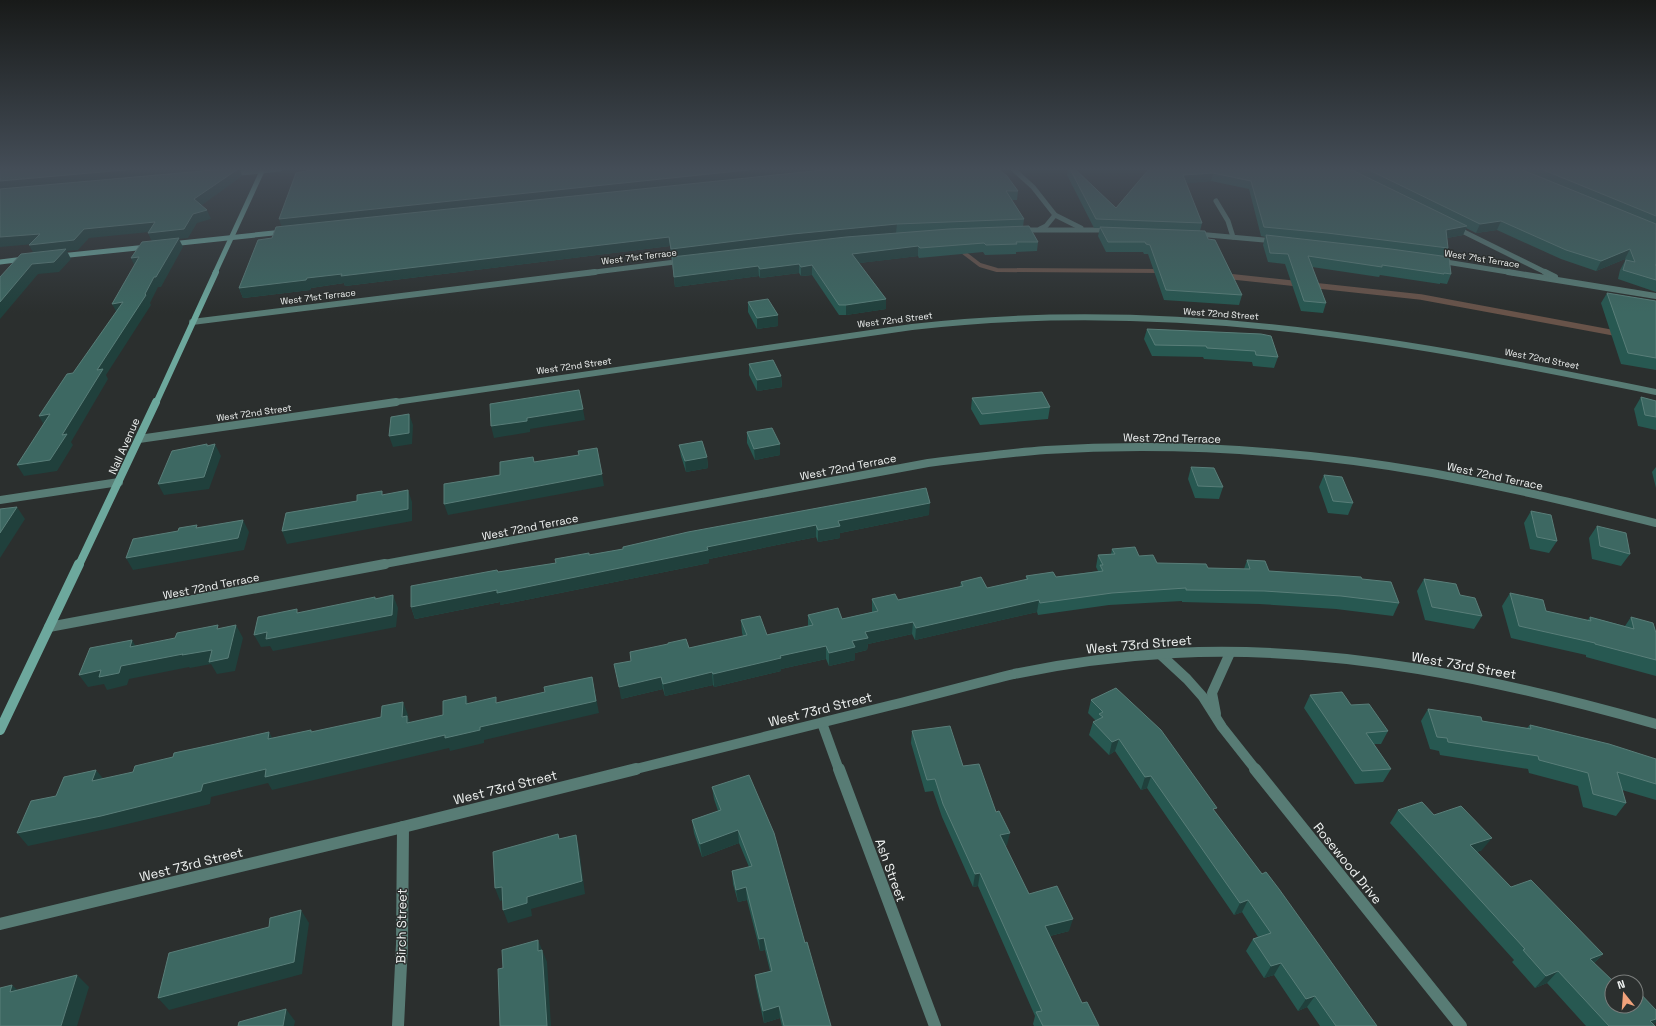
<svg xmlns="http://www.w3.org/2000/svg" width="1656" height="1026" font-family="'Space Grotesk',sans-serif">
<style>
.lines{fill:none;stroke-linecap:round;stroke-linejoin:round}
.stream-far1{stroke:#685349;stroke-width:4}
.stream{stroke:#685349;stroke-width:5.5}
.street-far4{stroke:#587c75;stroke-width:5}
.street-far3{stroke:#587c75;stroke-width:6}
.street-far2{stroke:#587c75;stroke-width:8}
.street-far1{stroke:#587c75;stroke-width:10}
.street{stroke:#587c75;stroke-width:12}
.secondary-far3{stroke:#6da89d;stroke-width:5}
.secondary-far2{stroke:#6da89d;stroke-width:6}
.secondary-far1{stroke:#6da89d;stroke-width:8}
.secondary{stroke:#6da89d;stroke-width:10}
.wall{fill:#275851}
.shaded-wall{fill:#20403c}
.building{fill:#3d6862;stroke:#597e79}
.labels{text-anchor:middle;stroke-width:3;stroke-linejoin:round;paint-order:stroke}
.far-street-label{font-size:9px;fill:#f0f3f2;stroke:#2b2f2e}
.street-label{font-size:11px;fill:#f0f3f2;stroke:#2b2f2e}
.near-street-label{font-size:13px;fill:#f0f3f2;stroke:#2b2f2e}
</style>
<rect width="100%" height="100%" fill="#2b2f2e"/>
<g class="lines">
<path class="stream-far1" d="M959,249L980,265L997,270L1162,271"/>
<g class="stream">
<path d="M1225,276L1300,284"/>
<path d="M1310,285L1421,297L1620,334"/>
</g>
<g class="street-far4">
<path d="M1013,169L1033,187L1055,215L1081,228"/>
<path d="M231,174L280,169"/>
<path d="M1216,201L1228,221L1233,237"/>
<path d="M1456,228L1547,273"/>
<path d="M1040,229L1046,226L1055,215"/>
<path d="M1021,230H1110"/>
<path d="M1197,234L1275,241"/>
<path d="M1440,261L1514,273"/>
<path d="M587,273L683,261"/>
</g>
<g class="street-far3">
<path d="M1508,272L1656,296"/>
<path d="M1545,272L1555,277"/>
<path d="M192,322L595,272"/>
<path d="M389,403L912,327C1050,311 1192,316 1329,334C1439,348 1548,370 1656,392"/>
</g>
<g class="street-far2">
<path d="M139,439L396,402"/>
<path d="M0,500L119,482"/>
<path d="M379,565L928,463C967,458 1006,453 1046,450C1174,442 1306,451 1432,473C1508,487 1582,505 1656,523"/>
</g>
<g class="street-far1">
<path d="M49,627L385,564"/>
<path d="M1161,655L1187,679L1203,697L1222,727L1256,770"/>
<path d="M1216,714L1212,693L1230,653"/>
<path d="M822,723L839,770"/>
<path d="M632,770C719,748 805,727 892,705C933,695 973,684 1014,674C1066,663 1122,656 1175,653C1338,645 1501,680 1656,724"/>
</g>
<g class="street">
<path d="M839,769L935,1026"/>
<path d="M1255,769L1461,1026"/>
<path d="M0,924L403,827L636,769"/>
<path d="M398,1026L402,944L403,827"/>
</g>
<g class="secondary-far3">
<path d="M171,244L283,232"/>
<path d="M60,256L147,247"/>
<path d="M0,262L24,259"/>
<path d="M215,273L263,169"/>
</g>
<path class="secondary-far2" d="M156,403L216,272"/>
<path class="secondary-far1" d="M79,565L156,402"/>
<path class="secondary" d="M0,730L79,564"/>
</g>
<g class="wall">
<path d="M1068,169H1075L1116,208L1149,169H1656V292L1618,279L1620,270L1625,261V259L1596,271L1561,259L1497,230L1476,233L1466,228L1463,235L1447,238L1448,248L1445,256L1451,274L1447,284L1440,283V284L1380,275L1379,277L1312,267L1326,303L1323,313L1301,311L1285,264L1268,262L1263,245L1265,237L1261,236L1249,189L1211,181L1186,183L1202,223L1200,231L1208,239L1242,295L1239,305L1164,300L1148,254H1144L1143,252H1106L1098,236L1100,228H1094L1067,175Z"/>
<path d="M1018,191L1017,200H1012L1024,219L1023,227L1038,242L1037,251L1016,252V254L985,255L983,252L919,258L918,256L859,263L886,299V309L846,315H839L812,275L801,276L799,273L760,278L759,276L675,287L670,246L345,286L344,283L311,288L310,290L243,298L239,288L272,238L282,227Z"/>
<path d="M1607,293L1656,301V370L1621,364L1601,303Z"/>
<path d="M748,302L778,326L757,329L748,312Z"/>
<path d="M1147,329L1261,334L1278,357L1274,368L1253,366L1252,362L1204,359L1203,357L1152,356L1144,339Z"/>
<path d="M749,364L781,376L782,387L757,391L749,375Z"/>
<path d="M1641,397L1656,401V430L1638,426L1634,409Z"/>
<path d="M972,398L1050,407L1048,419L980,425L971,409Z"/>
<path d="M747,432L780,455L755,460L747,443Z"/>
<path d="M679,445L707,457L708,468L686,472L681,456Z"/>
<path d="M1191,467L1223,487L1219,499L1195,498L1188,479Z"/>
<path d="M1656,467V488L1652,472Z"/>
<path d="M1324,475L1353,503L1348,515L1328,513L1319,487Z"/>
<path d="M1531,511L1557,541L1549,553L1530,549L1524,523Z"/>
<path d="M929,515L840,533V538L818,542L816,537L709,559V563L500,605V602L415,619L411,607L498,572L556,563L589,555L623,549L688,532Z"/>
<path d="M1597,526L1630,554L1621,566L1592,559L1589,538Z"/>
<path d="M1112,549L1139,556L1157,563L1208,568L1244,569L1247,560L1269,571L1362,579L1399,603L1393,616L1336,609L1259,604L1182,602V601L1109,605L1038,615L1037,612L915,640L912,634L868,644L867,650L855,653V660L829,666L826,659L781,669V671L714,687L713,685L665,696L663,689L621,699L689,648L743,636L742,633L741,620L767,635L771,634L808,626V615L842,619L872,612V599L898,600L960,587L961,582L987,588L1026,580V576L1056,577L1098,571L1096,567L1098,555L1111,554Z"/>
<path d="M1424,579L1460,595L1482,616L1474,629L1425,620L1417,591Z"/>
<path d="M1510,593L1546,611L1587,621L1590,617L1625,626L1631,617L1656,633V676L1586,657V655L1511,638L1502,606Z"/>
<path d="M1310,695L1351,705L1388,731L1381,744H1374L1391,769L1383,782L1355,784L1304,708Z"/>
<path d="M1091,700L1215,812L1262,874L1377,1026H1320L1307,1007L1298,1011L1274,975L1264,978L1246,951L1253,939L1258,937L1242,912L1234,915L1147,788L1141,790L1115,751L1109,755L1089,735L1093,722L1096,721L1088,713Z"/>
<path d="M1428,709L1482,721L1527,728L1530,725L1656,759V800L1622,790L1626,803L1616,816L1583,807L1578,786L1529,773L1528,769L1440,755L1439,751L1430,749L1421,721Z"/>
<path d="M912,731L963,766L1007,845L1005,846L1029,894L1069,931L1050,936L1082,1003L1099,1026H1034L1033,1024L1035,1016L978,886L973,887L942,817L933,791L925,792L911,743Z"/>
<path d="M712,787L805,943L831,1026H782L780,1018L764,1023L756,987L755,975L770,971L765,950L760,951L747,900L738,902L733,884L732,871L749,867L739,843L702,857L694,833L692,820L718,811L714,799Z"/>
<path d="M1398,810L1434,815L1482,850L1477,852L1511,887L1603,954L1594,963L1612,1006L1656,1010V1022L1653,1024L1655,1026H1586L1547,983L1535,988L1512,962L1514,960L1390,823Z"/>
</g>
<g class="shaded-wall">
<path d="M135,169H232L0,190V181Z"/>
<path d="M238,169H240L242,176L198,208L194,199Z"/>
<path d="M757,169H835L282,228L279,219Z"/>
<path d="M1213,173L1211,181L1181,184L1183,175Z"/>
<path d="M207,210L211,219L197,223L188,238L179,239L183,247L161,287H158L150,303L151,305L106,375L108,379L71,442L73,445L57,471L24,476L17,465L62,435L97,370L145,294L152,242L148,233L193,214Z"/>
<path d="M1501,221L1497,230L1476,233L1480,224Z"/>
<path d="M155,222L159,231L89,238L78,250L67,251L71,259L59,272L38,274L0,319V302L32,264L34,254L29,245L84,229Z"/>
<path d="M897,224L896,233L672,258L671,249L793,234Z"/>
<path d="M1467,226L1463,235L1442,239L1446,230Z"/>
<path d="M40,234L45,243L0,247V237Z"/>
<path d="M669,237L670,246L345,286L344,283L311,288L310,290L243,298L239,288L307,278Z"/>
<path d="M918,246V256L852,264V254Z"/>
<path d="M1630,249L1625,259L1596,271L1601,261Z"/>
<path d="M139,257L135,267L131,258Z"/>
<path d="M799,264V273L760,278V269Z"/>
<path d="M812,265V275L801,276V267Z"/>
<path d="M758,266L759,276L675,287L674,277Z"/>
<path d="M886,299V309L846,315V305Z"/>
<path d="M123,302L117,313L112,304Z"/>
<path d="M778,315V326L757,329V318Z"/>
<path d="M781,376L782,387L757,391V380Z"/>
<path d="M583,409L585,420L530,429V432L494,438L491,426L527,418Z"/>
<path d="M50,414L45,427L39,416Z"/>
<path d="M409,414L413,425L412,444L393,447L389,436Z"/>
<path d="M207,444L212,454L215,444L221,456L209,489L164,495L158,484L207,446Z"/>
<path d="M780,444V455L755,460L754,449Z"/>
<path d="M707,457L708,468L686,472L685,461Z"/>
<path d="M602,474L604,486L448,515L444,504Z"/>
<path d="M408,490L412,502V521L287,544L282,531Z"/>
<path d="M930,503L929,515L840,533V538L818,542V530L838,521Z"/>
<path d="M17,507L25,519L0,558V533Z"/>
<path d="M243,520L249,532L244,550L133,570L126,558Z"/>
<path d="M816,525V537L709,559V563L500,605V602L415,619L411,607Z"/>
<path d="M393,595L398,608L396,627L273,651L270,646L261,647L254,635Z"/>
<path d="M1039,600L1037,612L915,640L916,628Z"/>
<path d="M913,622L912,634L868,644L867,650L855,653V660L829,666V653L852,641L865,632Z"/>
<path d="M236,625L243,638L235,671L217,674L211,664L190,668L189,667L129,679L127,685L107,690L104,684L88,687L79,675L121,666Z"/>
<path d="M132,640L140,653L130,647Z"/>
<path d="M826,646V659L781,669V671L714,687L713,674L780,656Z"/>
<path d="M712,672L713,685L665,696L663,684Z"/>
<path d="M592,677L599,713L484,740V743L450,751L449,748L272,790L268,783L211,797L210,804L111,828L28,846L17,833L203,784L266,769L445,735L480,727Z"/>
<path d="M661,677L663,689L621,699L619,687Z"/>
<path d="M466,696L470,709L466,704Z"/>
<path d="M403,702L408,715V717L413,728L402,717Z"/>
<path d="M269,732L276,745L268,739Z"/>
<path d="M1119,739L1115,751L1109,755L1112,742Z"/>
<path d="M96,770L106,782L92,781Z"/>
<path d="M1151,776L1147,788L1141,790L1145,777Z"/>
<path d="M738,830L739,843L702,857L700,844Z"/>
<path d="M1010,833L1007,845L997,848L1000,835Z"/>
<path d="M576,835L579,848L585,894L531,909L532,916L508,923L503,910L527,897Z"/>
<path d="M1492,838L1482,850L1461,858L1470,845Z"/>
<path d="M980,873L978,886L973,887L975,874Z"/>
<path d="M502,887L507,899L500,901L495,888Z"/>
<path d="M746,887L747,900L738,902L736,890Z"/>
<path d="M1248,900L1242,912L1234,915L1240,903Z"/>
<path d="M301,910L309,923L302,974L169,1010L158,998Z"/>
<path d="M1073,919L1069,931L1042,938L1045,926Z"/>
<path d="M764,938L765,950L760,951L759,939Z"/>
<path d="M538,940L547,962L551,1026H547L538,951Z"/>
<path d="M1603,954L1591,966L1590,959Z"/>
<path d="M1281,963L1274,975L1264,978L1271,966Z"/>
<path d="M1558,971L1547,983L1535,988L1546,976Z"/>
<path d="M77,975L89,987L77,1026H61Z"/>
<path d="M12,985L25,997L10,992Z"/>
<path d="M1315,996L1307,1007L1298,1011L1306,999Z"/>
<path d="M779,1006L780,1018L764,1023L763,1011Z"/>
<path d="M286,1009L295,1021L294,1026H283Z"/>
<path d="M1656,1019V1022L1652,1026L1650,1021Z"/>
</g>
<g class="building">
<path d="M0,169H135L0,181Z"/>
<path d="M225,169H238L194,199L207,210L193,214L184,229L148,233L155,222L84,229L74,240L29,245L40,234L0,237V189Z"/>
<path d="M316,169H757L279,219L296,173Z"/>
<path d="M833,169H998L1007,176L1018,191H1006L1024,219L897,224L793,234L671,249L669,237L341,276L342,274L307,278L306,280L239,288L258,240L272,238L276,227Z"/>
<path d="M1070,169H1075L1116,208L1149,169H1350L1467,226L1446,230L1448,248L1327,233L1264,227L1251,181L1213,173L1183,175L1202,223L1096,219Z"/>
<path d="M1367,169H1520L1656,224V265H1655H1656V280L1623,270L1626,260L1635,262L1630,249L1601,261L1566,250L1501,221L1480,224Z"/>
<path d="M1541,169H1656V216Z"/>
<path d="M1029,226L1038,242H1016L1017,244L986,245L984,243L920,248L918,246L852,254L886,299L846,305H839L812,265L801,267L799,264L760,269L758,266L674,277L672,257L846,237L949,229Z"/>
<path d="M1100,227L1205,231L1208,239L1215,240L1242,295L1166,290L1150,245L1146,244L1145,242H1108Z"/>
<path d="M1266,235L1391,249L1449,257L1451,274L1444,273V274L1382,265V267L1308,256L1326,303L1304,301L1288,254L1270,253Z"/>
<path d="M179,238L156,277H154L145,294L146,295L97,370L103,369L62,435L67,434L50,460L17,465L50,414L39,416L67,374L73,373L123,302L112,304L139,257L131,258L142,242Z"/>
<path d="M66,249L54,262L32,264L0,302V277L21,254Z"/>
<path d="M1607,293L1656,301V358L1628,353Z"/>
<path d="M768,299L778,315L757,318L748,302Z"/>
<path d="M1147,329L1261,334L1271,336L1278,357L1256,355L1255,351L1207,348L1206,346L1155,345Z"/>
<path d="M773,360L781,376L757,380L749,364Z"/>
<path d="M579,390L583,409L527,418V421L491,426L490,404Z"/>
<path d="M1042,392L1050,407L982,414L972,398Z"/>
<path d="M1641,397L1656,401V417L1645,415Z"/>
<path d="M409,414V433L389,436L391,417Z"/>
<path d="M772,428L780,444L754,449L747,432Z"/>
<path d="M702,441L707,457L685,461L679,445Z"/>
<path d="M207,444V446L215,444L204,477L158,484L172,451Z"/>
<path d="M597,448L602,474L444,504V484L500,475V462L533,457L534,462L579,455L578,451Z"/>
<path d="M1191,467L1214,468L1223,487L1198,486Z"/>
<path d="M1324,475L1342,477L1353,503L1333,501Z"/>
<path d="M926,488L930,503L838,521L840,526L818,530L816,525L707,547L708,550L497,593V590L411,607V586L497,570L498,572L556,563L555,559L589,553V555L623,549V547L688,532Z"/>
<path d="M408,490V509L282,531L286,513L357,501V495L382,491V495Z"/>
<path d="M17,507L0,533V509Z"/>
<path d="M1531,511L1551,515L1557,541L1537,537Z"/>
<path d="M243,520L238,538L126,558L133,539L178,531L179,528L197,525L196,528Z"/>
<path d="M1597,526L1626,533L1630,554L1600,546Z"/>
<path d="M1135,547L1139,556L1153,555L1157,563L1206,564L1208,568L1250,569L1247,560L1265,561L1269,571L1361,577L1362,579L1391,582L1399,603L1341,596L1264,591L1186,590V588L1112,593L1040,603L1039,600L916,628L913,622L865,632L868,638L852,641L855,647L829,653L826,646L780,656L781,658L713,674L712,672L663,684L661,677L619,687L614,664L631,661L630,652L668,644V643L686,639L689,648L747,635L741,620L760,616L767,635L771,634L813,625L808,615L838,608L842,619L878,611L872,599L895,594L898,600L963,586L961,582L981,577L987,588L1028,579L1026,576L1053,572L1056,577L1103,571L1100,565H1103L1098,555L1115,554L1112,549Z"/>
<path d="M1424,579L1456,584L1460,595L1475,598L1482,616L1432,607Z"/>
<path d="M1510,593L1543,600L1546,611L1591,621L1590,617L1634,629L1631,617L1653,623L1656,633V660L1595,644V643L1519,626Z"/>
<path d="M393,595L392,615L266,639L267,632L254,635L258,617L297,609V613L375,597V599Z"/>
<path d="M218,625L217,629L236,625L228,658L209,662L212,650L182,655L183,654L121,666L119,673L99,677L101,670L79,675L90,648L132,640L130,647L175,638L177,633Z"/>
<path d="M592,677L596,701L480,727V730L445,738V735L265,777L266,769L203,784L201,791L101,816L17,833L31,801L56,796L64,777L96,770L92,781L133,772L135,766L173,757L174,753L211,745L269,732L268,739L311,730V732L381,717L382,706L403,702L402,717L407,716V723L443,715V701L466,696V704L496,697V703L545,692L544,687Z"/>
<path d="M1116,688L1161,730L1217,808L1213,809L1262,874L1266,872L1279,889L1377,1026H1336L1315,996L1306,999L1281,963L1271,966L1253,939L1271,933L1248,900L1240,903L1151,776L1145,777L1119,739L1112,742L1093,722L1103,717L1099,714L1103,712L1091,700Z"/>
<path d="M1342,692L1351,705L1369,704L1388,731L1366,733L1391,769L1362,771L1310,695Z"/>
<path d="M1428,709L1481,717L1482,721L1531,729L1530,725L1609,744L1656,759V784L1617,772L1626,803L1593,794L1588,773L1539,760L1538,756L1448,742L1447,738L1437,737Z"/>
<path d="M950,726L963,766L979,764L996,812L999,811L1010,833L1000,835L1029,894L1057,886L1073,919L1045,926L1082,1003L1087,1002L1099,1026H1043L1036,1012L1042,1011L980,873L975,874L943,804L935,779L927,780L912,731Z"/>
<path d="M749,775L774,833L805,943L807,942L831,1026H784L779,1006L763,1011L755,975L772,971L764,938L759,939L746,887L736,890L732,871L752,866L738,830L700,844L692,820L721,810L712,787Z"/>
<path d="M1422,802L1434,815L1461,806L1492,838L1470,845L1511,887L1531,880L1603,954L1590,959L1614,982H1612V1006H1636V989L1656,1010V1019L1650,1021L1655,1026H1609L1558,971L1546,976L1523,950L1525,949L1398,810Z"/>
<path d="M558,834L559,839L576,835L582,881L527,897V903L503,910L502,887L495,888L493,852Z"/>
<path d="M301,910L294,962L158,998L169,953L269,927L270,918Z"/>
<path d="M538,940V951L542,950L547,1026H500L498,969L503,968L502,950Z"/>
<path d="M77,975L61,1026H0V988L12,985L10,992Z"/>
<path d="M286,1009L283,1026H238L239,1022Z"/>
</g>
<linearGradient id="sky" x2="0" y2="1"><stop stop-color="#181a19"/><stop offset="0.54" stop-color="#444d57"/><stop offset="1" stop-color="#444d57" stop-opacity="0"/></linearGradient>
<rect width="1656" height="313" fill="url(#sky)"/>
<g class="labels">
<g class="far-street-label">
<text transform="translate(639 257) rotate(-7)" y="3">West 71st Terrace</text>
<text transform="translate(1482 259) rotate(9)" y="3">West 71st Terrace</text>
<text transform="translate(318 297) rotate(-7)" y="3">West 71st Terrace</text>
<text transform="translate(1221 314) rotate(4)" y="3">West 72nd Street</text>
<text transform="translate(895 320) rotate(-7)" y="3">West 72nd Street</text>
<text transform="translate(1542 359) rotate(11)" y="3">West 72nd Street</text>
<text transform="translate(574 366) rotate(-8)" y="3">West 72nd Street</text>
<text transform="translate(254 413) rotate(-8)" y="3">West 72nd Street</text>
</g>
<g class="street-label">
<text transform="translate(1172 438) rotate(1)" y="4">West 72nd Terrace</text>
<text transform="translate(124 446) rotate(-66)" y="4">Nall Avenue</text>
<text transform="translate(848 467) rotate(-11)" y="4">West 72nd Terrace</text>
<text transform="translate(1495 476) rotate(12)" y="4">West 72nd Terrace</text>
<text transform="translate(530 527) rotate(-11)" y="4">West 72nd Terrace</text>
<text transform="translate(211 586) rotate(-11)" y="4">West 72nd Terrace</text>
</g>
<g class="near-street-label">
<text transform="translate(1139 644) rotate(-5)" y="5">West 73rd Street</text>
<text transform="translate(1464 665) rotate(10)" y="5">West 73rd Street</text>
<text transform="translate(820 709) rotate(-14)" y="5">West 73rd Street</text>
<text transform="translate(505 787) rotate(-14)" y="5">West 73rd Street</text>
<text transform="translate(1348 863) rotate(51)" y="5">Rosewood Drive</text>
<text transform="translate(191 864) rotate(-14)" y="5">West 73rd Street</text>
<text transform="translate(891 870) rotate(70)" y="5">Ash Street</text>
<text transform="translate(401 926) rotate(-89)" y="5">Birch Street</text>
</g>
</g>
<g transform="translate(1624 994) rotate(343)"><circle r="19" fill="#2b2f2e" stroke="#7a7d7c"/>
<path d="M0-3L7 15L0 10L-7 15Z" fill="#f1a27b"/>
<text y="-6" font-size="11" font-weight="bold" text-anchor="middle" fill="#f0f3f2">N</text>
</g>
</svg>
